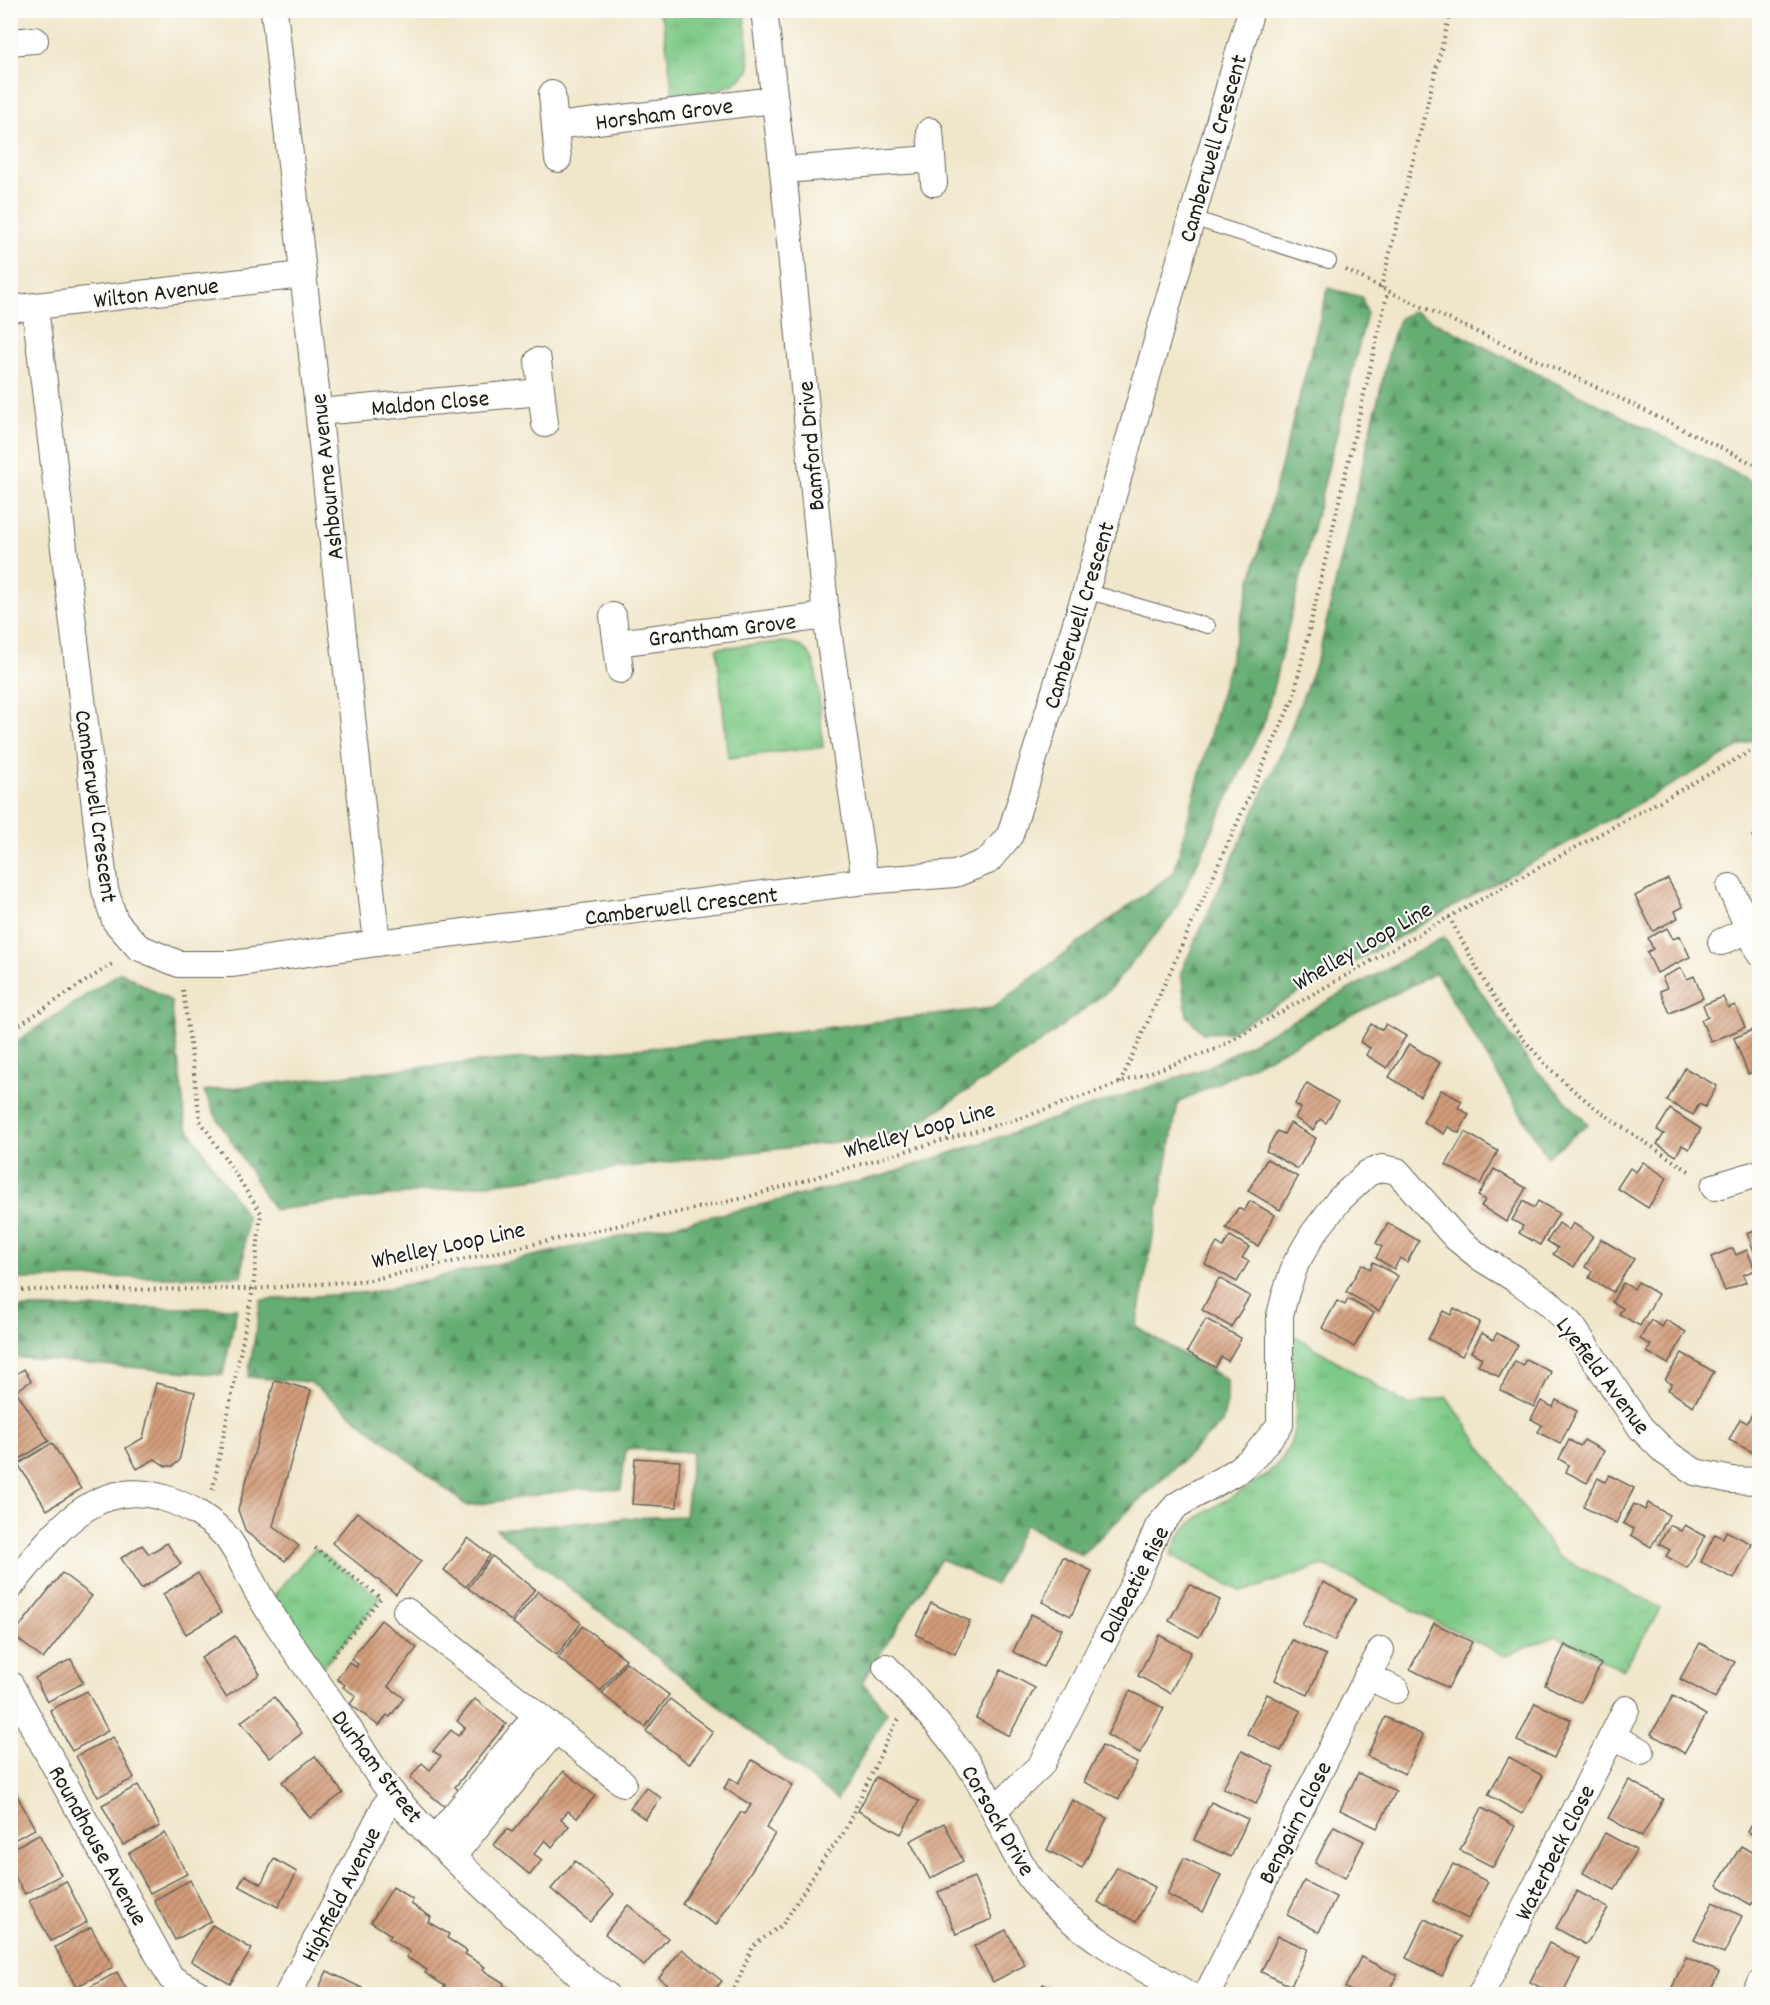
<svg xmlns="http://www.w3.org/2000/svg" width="1770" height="2005" font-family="Dekko,sans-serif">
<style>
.grass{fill:url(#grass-tufts);stroke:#4c7251;stroke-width:1.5}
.forest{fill:url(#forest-firs);stroke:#416448;stroke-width:1.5}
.building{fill:url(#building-hatch)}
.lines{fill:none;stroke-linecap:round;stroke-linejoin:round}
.lane-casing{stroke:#666359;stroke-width:16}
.street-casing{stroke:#666359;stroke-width:28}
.path{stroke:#666359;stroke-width:4;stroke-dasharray:1.5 4.5;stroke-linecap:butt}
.lane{stroke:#fff;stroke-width:14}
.street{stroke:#fff;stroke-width:26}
.labels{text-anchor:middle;stroke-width:4.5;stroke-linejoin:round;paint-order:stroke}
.street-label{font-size:24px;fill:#1c1c1c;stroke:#fdfcf7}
</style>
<defs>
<pattern id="grass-tufts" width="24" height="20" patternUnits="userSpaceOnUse" patternTransform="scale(1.5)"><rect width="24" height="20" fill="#7dc986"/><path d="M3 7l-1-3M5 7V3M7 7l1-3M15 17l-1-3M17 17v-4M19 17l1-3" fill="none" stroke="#6bac73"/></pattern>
<pattern id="forest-firs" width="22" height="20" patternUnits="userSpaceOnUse" patternTransform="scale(1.5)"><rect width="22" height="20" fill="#66ad73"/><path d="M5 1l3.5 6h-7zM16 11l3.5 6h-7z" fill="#538c5e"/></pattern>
<pattern id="building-hatch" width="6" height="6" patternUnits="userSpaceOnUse" patternTransform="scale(1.5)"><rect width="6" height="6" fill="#d29c7a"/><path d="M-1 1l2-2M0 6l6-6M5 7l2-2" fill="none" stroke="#aa7e63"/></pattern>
</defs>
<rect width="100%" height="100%" fill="#fdfcf7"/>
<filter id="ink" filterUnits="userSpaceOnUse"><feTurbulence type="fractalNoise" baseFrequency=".0167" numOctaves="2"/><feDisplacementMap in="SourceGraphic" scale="12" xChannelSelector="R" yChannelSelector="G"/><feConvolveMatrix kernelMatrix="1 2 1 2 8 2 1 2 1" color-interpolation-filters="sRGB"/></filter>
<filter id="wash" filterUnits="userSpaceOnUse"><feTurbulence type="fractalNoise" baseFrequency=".008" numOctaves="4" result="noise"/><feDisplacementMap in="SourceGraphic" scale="24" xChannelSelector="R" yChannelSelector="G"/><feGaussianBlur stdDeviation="1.35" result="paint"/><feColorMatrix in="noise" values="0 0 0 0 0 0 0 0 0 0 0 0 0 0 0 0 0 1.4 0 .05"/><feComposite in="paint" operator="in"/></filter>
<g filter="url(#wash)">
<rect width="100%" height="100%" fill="#f0e6ca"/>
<g class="grass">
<path d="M656,11H744L750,69C731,95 702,91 673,95L663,20Z"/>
<path d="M785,642C796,643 806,648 812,658C819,669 821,730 823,747L728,758L717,648Z"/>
<path d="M1292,1334L1408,1405L1447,1397L1557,1556L1661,1608L1623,1670L1556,1636L1505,1656L1323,1565L1242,1592L1171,1555C1174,1549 1176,1540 1181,1534C1208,1499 1273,1488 1290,1444C1304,1408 1289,1370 1292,1334Z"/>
<path d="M315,1548L381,1598L314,1678L265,1606Z"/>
</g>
<g class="forest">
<path d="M1328,288L1362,297L1367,313L1265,720L1173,914L1109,990L1036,1046L901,1134L274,1210L214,1113L204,1091L421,1067L671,1046L992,1008L1174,872Z"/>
<path d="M1413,311L1759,485V736L1229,1032L1203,1033L1187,1016L1181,972L1284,746L1319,654L1393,334L1400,318Z"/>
<path d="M1444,937L1528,1061L1588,1124L1547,1157L1436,973L1178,1103L1136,1327L1227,1380V1403L1222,1423L1081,1555L1025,1524L995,1585L941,1559L862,1682L887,1712L837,1800L496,1529L627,1518L685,1516L692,1452L626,1449L621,1490L583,1488L467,1506L310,1382L248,1377L261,1300L372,1292L739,1210L885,1175L1206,1068Z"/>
<path d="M121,972L171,1001L186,1125L247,1217L242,1276L11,1279V1045Z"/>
<path d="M10,1308H237L223,1375L11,1357Z"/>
</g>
<g id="blocks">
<g class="building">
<path d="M1760,833V852L1752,836Z"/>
<path d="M1668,879L1683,907L1675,911L1678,918L1653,931L1635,896Z"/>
<path d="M1667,928L1673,939L1680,936L1690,957L1657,973L1647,952L1653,949L1648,938Z"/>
<path d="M1681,968L1687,979L1694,976L1703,998L1670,1013L1660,991L1667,988L1662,977Z"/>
<path d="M1723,997L1728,1008L1735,1005L1745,1027L1711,1042L1701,1020L1708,1017L1703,1005Z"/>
<path d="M1371,1024L1382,1030L1386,1024L1406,1036L1387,1068L1366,1055L1370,1048L1360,1042Z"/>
<path d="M1760,1027V1069L1748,1074L1734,1038Z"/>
<path d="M1409,1044L1440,1063L1420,1096L1389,1077Z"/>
<path d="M1685,1068L1717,1086L1705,1107L1699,1104L1693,1115L1667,1101Z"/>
<path d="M1307,1083L1338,1102L1326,1123L1320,1119L1313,1130L1295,1118L1301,1108L1295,1104Z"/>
<path d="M1441,1090L1462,1101L1458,1108L1469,1114L1459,1133L1448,1127L1444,1134L1423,1122Z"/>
<path d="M1670,1109L1701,1129L1689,1149L1682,1145L1676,1156L1657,1144L1664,1134L1657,1130Z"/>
<path d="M1290,1123L1316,1138L1298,1169L1266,1151L1277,1131L1284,1134Z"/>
<path d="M1465,1132L1498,1151L1480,1184L1446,1165Z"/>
<path d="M1267,1159L1298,1177L1280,1210L1248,1191Z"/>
<path d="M1643,1162L1667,1178L1648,1208L1617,1188L1630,1168L1636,1172Z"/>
<path d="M1494,1169L1526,1188L1506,1222L1481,1206L1485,1200L1478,1196Z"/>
<path d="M1250,1201L1275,1215L1258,1246L1226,1228L1238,1208L1244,1211Z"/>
<path d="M1523,1201L1534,1208L1538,1201L1559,1213L1540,1245L1519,1233L1523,1226L1512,1220Z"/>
<path d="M1388,1223L1419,1241L1407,1262L1400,1258L1394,1269L1376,1258L1382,1247L1376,1243Z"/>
<path d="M1559,1223L1569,1230L1573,1223L1593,1236L1574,1267L1553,1254L1558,1248L1547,1241Z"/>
<path d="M1760,1228V1265H1759L1747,1233Z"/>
<path d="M1230,1236L1249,1247L1242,1258L1249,1261L1237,1282L1205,1264L1217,1243L1223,1247Z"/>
<path d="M1601,1239L1634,1259L1613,1292L1589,1278L1592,1271L1585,1267Z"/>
<path d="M1733,1248L1736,1255L1747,1250L1755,1270L1743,1275L1746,1282L1725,1291L1711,1257Z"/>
<path d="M1373,1262L1398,1276L1379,1311L1346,1292L1362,1264L1370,1269Z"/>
<path d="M1219,1278L1250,1296L1231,1327L1202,1310Z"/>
<path d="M1638,1282L1658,1294L1640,1326L1619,1314L1623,1308L1612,1302L1623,1283L1634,1289Z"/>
<path d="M1348,1299L1374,1313L1354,1347L1322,1328L1337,1301L1345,1305Z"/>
<path d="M1454,1308L1480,1322L1462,1356L1428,1339L1443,1311L1451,1315Z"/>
<path d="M1206,1319L1241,1338L1228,1361L1221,1357L1215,1367L1187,1352Z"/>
<path d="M1651,1320L1662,1327L1666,1320L1686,1332L1668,1364L1647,1352L1651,1345L1640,1339Z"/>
<path d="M1482,1333L1493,1340L1497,1333L1518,1345L1499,1377L1478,1365L1482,1358L1471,1352Z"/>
<path d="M1682,1353L1714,1372L1693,1406L1668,1390L1672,1384L1665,1380Z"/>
<path d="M1526,1359L1551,1372L1534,1407L1500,1390L1515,1361L1523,1365Z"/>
<path d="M24,1369L31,1381L16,1391L49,1441L15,1462L10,1456V1378Z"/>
<path d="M275,1380L311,1390L273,1526L299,1546L285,1561L246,1532L238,1510Z"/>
<path d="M156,1383L195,1392L179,1461L173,1466H165L155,1459L137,1469L126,1448L143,1438Z"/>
<path d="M1556,1400L1577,1411L1560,1444L1538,1432L1542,1425L1531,1419L1541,1401L1553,1407Z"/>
<path d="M1753,1412L1760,1415V1456L1729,1440L1740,1419L1747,1423Z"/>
<path d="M1569,1440L1580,1446L1584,1440L1604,1451L1587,1483L1566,1472L1569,1465L1559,1459Z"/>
<path d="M52,1443L81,1489L47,1510L18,1464Z"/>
<path d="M635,1458L680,1461L677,1507L632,1504Z"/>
<path d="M1609,1475L1634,1488L1616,1523L1583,1507L1598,1478L1605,1482Z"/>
<path d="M1648,1503L1669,1515L1651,1547L1631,1535L1634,1529L1623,1523L1634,1504L1645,1510Z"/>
<path d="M357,1512L421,1561L396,1594L332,1543Z"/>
<path d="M1670,1525L1681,1531L1685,1525L1705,1536L1687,1568L1666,1556L1670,1550L1659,1544Z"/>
<path d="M1726,1531L1752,1544L1734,1579L1701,1562L1715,1534L1723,1538Z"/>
<path d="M468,1538L490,1555L466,1587L444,1570Z"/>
<path d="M167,1543L181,1564L141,1589L121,1558L142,1545L149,1554Z"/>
<path d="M492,1556L535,1589L511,1621L468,1588Z"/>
<path d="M1063,1557L1092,1571L1071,1616L1042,1602Z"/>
<path d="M62,1573L92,1596L43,1659L13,1635Z"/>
<path d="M198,1573L221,1613L186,1634L163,1594Z"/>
<path d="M1323,1582L1356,1599L1334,1641L1302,1625Z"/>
<path d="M1189,1584L1220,1600L1199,1637L1169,1621Z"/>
<path d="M538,1591L581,1623L557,1655L513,1623Z"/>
<path d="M931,1603L970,1621L955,1654L916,1635Z"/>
<path d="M1031,1614L1062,1629L1043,1667L1013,1652Z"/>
<path d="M381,1620L417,1648L388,1686L404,1698L390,1717L387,1715L379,1726L350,1704L356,1696L343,1687L345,1685L337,1679L349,1662L356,1667L358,1664L351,1659Z"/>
<path d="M1434,1623L1472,1642L1448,1688L1410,1669Z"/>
<path d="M582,1626L626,1659L601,1691L558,1658Z"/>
<path d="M1159,1635L1191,1652L1170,1693L1138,1676Z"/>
<path d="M235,1636L260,1674L226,1697L201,1658Z"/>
<path d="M1292,1640L1326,1655L1308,1695L1275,1680Z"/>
<path d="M1700,1643L1735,1662L1715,1698L1680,1679Z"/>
<path d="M1565,1645L1601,1664L1581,1703L1545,1685Z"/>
<path d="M71,1659L83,1683L47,1702L35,1678Z"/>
<path d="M626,1662L669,1695L645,1727L602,1694Z"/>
<path d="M1001,1670L1035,1688L1009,1736L976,1718Z"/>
<path d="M87,1691L108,1731L72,1751L50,1710Z"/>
<path d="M1130,1691L1164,1708L1140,1753L1107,1735Z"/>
<path d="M1267,1694L1301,1711L1281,1751L1247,1734Z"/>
<path d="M1673,1696L1706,1715L1684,1753L1651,1734Z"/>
<path d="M274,1697L302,1733L270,1758L241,1722Z"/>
<path d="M475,1699L506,1724L455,1787L459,1791L445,1807L410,1778L422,1763L430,1770L441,1756L433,1751L451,1730L458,1736L465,1728L457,1721Z"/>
<path d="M670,1699L713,1732L689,1764L646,1731Z"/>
<path d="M1535,1703L1571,1720L1554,1758L1517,1741Z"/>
<path d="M1385,1717L1423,1735L1405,1774L1367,1756Z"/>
<path d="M113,1737L134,1778L98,1797L76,1756Z"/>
<path d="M1102,1746L1137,1763L1119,1799L1084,1782Z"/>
<path d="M1242,1751L1274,1767L1256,1804L1223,1788Z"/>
<path d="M315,1756L343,1793L310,1818L282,1782Z"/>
<path d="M1509,1757L1543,1776L1522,1814L1488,1795Z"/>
<path d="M752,1760L793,1785L766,1828L775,1834L716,1925L682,1904L741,1812L745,1814L751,1805L724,1788L730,1778L738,1783Z"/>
<path d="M564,1771L595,1796L577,1818L568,1811L561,1819L569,1826L552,1847L545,1840L534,1854L542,1860L530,1875L494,1845L507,1829L512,1832Z"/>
<path d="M1358,1773L1396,1791L1377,1828L1340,1810Z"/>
<path d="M876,1777L919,1801L901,1834L858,1811Z"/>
<path d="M1629,1780L1663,1799L1642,1837L1608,1818Z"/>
<path d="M138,1785L160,1826L123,1845L102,1805Z"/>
<path d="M646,1787L661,1798L645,1819L630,1808Z"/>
<path d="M13,1788L35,1829L10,1842V1790Z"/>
<path d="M1072,1800L1107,1818L1082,1868L1047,1850Z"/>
<path d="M1211,1802L1248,1819L1231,1857L1194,1840Z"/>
<path d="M1482,1808L1515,1826L1493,1867L1460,1850Z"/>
<path d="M1760,1810V1838L1748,1832Z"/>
<path d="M944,1823L963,1861L930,1879L910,1841Z"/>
<path d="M1334,1826L1364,1841L1345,1878L1315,1863Z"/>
<path d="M165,1833L187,1874L150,1893L129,1853Z"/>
<path d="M1605,1833L1636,1850L1615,1890L1583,1873Z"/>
<path d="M39,1834L61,1875L25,1894L10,1868V1850Z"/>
<path d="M1741,1846L1760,1857V1891L1751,1905L1717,1885Z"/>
<path d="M1184,1858L1221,1875L1203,1912L1167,1895Z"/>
<path d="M274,1859L297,1872L278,1907L239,1886L245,1875L261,1884Z"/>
<path d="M575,1861L614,1894L590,1922L551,1889Z"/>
<path d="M1453,1864L1488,1882L1468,1919L1433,1901Z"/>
<path d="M1117,1867L1155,1887L1136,1922L1098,1902Z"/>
<path d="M974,1877L992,1919L956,1934L938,1892Z"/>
<path d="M190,1880L211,1921L175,1940L154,1900Z"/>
<path d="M66,1881L87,1922L51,1941L29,1901Z"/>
<path d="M1304,1881L1336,1897L1319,1932L1287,1915Z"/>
<path d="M393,1887L413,1900L411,1904L431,1917L428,1922L449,1934L447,1938L467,1951L465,1954L485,1967L483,1970L504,1983L503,1985L517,1994H451L443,1990L445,1986L425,1973L427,1970L406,1957L410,1952L389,1939L391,1935L371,1922Z"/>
<path d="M1577,1891L1608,1908L1586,1945L1556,1928Z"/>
<path d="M1713,1902L1742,1916L1724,1954L1694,1940Z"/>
<path d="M628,1905L668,1938L644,1966L605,1934Z"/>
<path d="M1425,1919L1461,1937L1442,1976L1406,1958Z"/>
<path d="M212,1925L252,1949L230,1984L191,1961Z"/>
<path d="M91,1927L113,1967L76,1987L55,1947Z"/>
<path d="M1006,1930L1025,1965L993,1982L974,1946Z"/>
<path d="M1278,1936L1308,1949L1291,1986L1261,1972Z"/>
<path d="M1549,1943L1580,1959L1562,1994H1554L1530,1982Z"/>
<path d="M682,1949L722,1981L711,1994H679L659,1978Z"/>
<path d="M1361,1957L1397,1975L1387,1994H1358L1345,1988Z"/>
<path d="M1686,1957L1719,1972L1709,1994H1669Z"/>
<path d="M327,1971L364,1989L361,1994H316Z"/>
<path d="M117,1972L129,1994H82L81,1992Z"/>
<path d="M1043,1984L1063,1994H1037Z"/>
</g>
</g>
</g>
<g filter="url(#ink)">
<use href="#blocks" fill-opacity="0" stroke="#666359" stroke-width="1.5"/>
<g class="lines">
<g class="lane-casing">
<g id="lane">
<path d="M1192,218L1329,261"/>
<path d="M1086,591L1208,626"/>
</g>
</g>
<g class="street-casing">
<g id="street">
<path d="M274,10L377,943"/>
<path d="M764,10L783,170L826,616L865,881"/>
<path d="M10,42L35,40"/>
<path d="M552,94L558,159"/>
<path d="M555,126L774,100"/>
<path d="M930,131L934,183"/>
<path d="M783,170L932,159"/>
<path d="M35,307L105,890L115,921L138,947L179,964H232L377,943L865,881L955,874L988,861L1010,835L1086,591L1249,17V10"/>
<path d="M10,309L302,275"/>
<path d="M538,361L545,424"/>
<path d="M319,412L541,392"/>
<path d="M613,616L620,670"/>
<path d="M617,643L826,616"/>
<path d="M1730,887L1760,954"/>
<path d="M1721,942L1748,930"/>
<path d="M1714,1187L1760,1173"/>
<path d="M10,1587C51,1539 91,1475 164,1498C187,1505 213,1520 228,1539C243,1560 252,1585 266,1606C291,1646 319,1684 345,1723C361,1747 375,1773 393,1795C450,1860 517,1916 579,1975L605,1994"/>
<path d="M406,1611L623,1783"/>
<path d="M886,1667C915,1700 947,1731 971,1768C997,1807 1009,1854 1040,1890C1076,1932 1140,1967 1188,1994"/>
<path d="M1367,1676L1396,1690"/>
<path d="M10,1684L171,1978L199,1994"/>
<path d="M1612,1737L1641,1751"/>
<path d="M995,1809L1041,1765L1135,1581L1158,1527L1177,1505L1237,1471L1254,1457L1280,1425V1315L1286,1292L1296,1263L1313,1234L1339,1200L1368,1173L1382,1168L1397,1171L1455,1237L1481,1258L1515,1279L1548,1302L1572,1326L1641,1428L1665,1452L1695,1472L1731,1480L1760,1481"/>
<path d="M435,1839L536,1716"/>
<path d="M453,1856L555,1730"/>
<path d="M288,1994L392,1793"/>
<path d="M1207,1994L1381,1650"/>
<path d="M1481,1994L1626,1709"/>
<path d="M1754,1994L1760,1984"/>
</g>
</g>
<g class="path">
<path d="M1346,270L1388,291L1609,393L1760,467"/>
<path d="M1381,288L1451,10"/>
<path d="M1449,917C1474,962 1497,1010 1532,1049C1576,1101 1635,1135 1692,1173"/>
<path d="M183,990L200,1120L261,1213L253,1289L212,1493"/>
<path d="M10,1031L115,962"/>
<path d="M1120,1083L1293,699L1388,291"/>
<path d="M10,1290L253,1289L370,1280L744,1198L1027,1116L1216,1049L1449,917L1760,746"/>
<path d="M315,1548L381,1598L332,1656"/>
<path d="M732,1994L753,1946L783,1924L825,1857L843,1834L894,1726L899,1719"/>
</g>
<use href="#lane" class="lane"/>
<use href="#street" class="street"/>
</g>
</g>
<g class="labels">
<g class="street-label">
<text transform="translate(664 113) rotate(-7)" y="8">Horsham Grove</text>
<text transform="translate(1212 148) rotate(-74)" y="8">Camberwell Crescent</text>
<text transform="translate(156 292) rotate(-7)" y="8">Wilton Avenue</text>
<text transform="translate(430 402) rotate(-5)" y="8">Maldon Close</text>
<text transform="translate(810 446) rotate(-95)" y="8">Bamford Drive</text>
<text transform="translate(326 477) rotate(-96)" y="8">Ashbourne Avenue</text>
<text transform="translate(1078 615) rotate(-73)" y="8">Camberwell Crescent</text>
<text transform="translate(722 629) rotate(-7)" y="8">Grantham Grove</text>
<text transform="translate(97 806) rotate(82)" y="8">Camberwell Crescent</text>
<text transform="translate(681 905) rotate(-7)" y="8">Camberwell Crescent</text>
<text transform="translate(1362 945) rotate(-30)" y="8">Whelley Loop Line</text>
<text transform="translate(919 1129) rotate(-16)" y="8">Whelley Loop Line</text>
<text transform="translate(448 1244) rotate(-12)" y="8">Whelley Loop Line</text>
<text transform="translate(1604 1375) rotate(53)" y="8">Lyefield Avenue</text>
<text transform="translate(1133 1584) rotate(-63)" y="8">Dalbeatie Rise</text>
<text transform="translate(378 1766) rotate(53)" y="8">Durham Street</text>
<text transform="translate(999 1820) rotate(60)" y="8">Corsock Drive</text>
<text transform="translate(1294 1822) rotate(-63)" y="8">Bengairn Close</text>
<text transform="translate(99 1845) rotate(61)" y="8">Roundhouse Avenue</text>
<text transform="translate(1554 1852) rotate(-63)" y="8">Waterbeck Close</text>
<text transform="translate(340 1894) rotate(-63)" y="8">Highfield Avenue</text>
</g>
</g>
<rect width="1770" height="2005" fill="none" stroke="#fdfcf7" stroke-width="36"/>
</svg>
